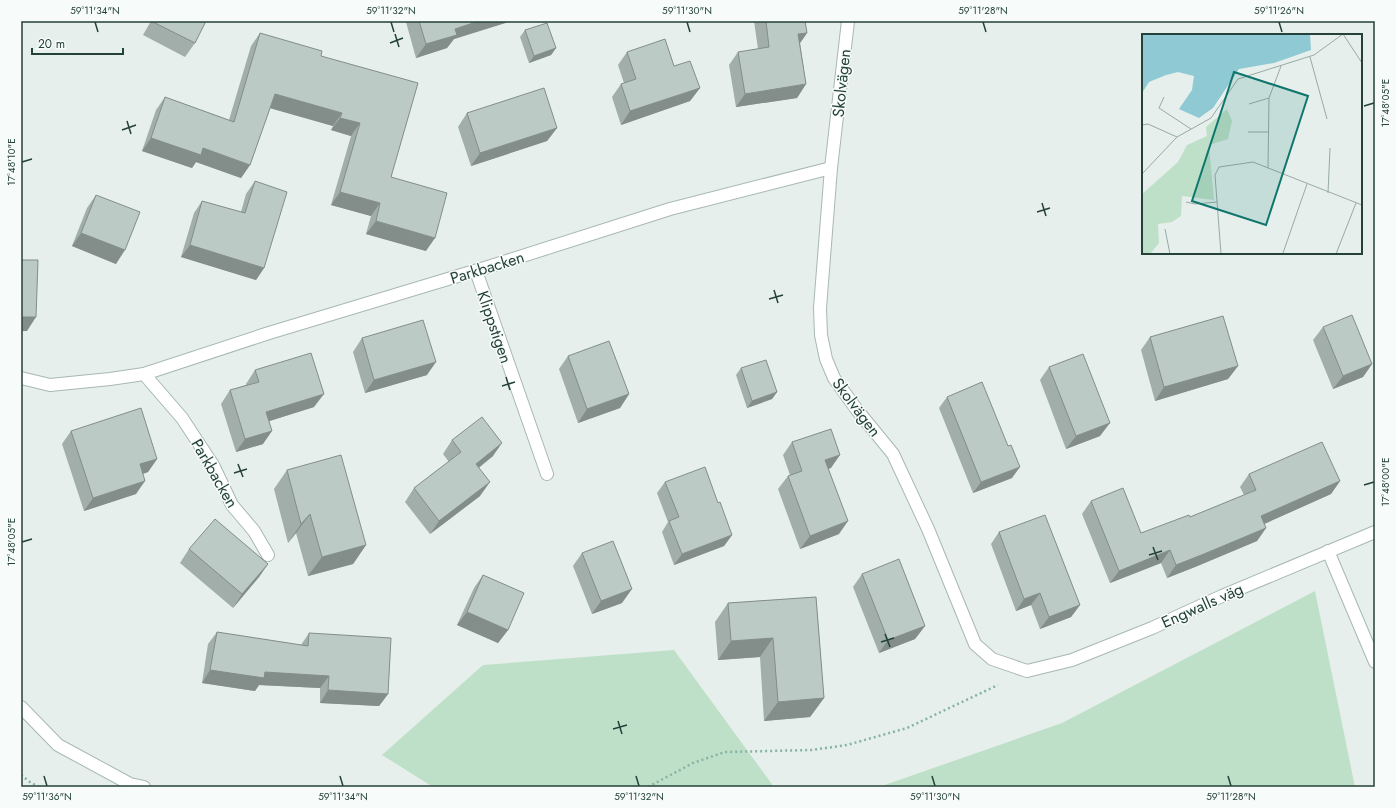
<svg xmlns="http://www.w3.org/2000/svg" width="1396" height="808" font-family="Jost,sans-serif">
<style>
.green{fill:#bfe0c8}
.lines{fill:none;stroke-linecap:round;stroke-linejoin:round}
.street-casing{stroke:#a8b8b2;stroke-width:14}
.path{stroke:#86b3a5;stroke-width:2.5;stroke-dasharray:2 3;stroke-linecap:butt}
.street{stroke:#fff;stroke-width:12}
.wall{fill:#a1aea9}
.shaded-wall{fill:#838d89}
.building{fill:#bbcac4;stroke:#838d89}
.ticks{fill:none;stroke:#24423a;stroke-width:1.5}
.labels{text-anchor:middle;stroke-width:3;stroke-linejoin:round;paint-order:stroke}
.street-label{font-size:16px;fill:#24423a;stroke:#f7fbf9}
.inset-road{fill:none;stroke:#98aaa4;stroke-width:1}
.view{fill:#0f766e;fill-opacity:0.15;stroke:#0f766e;stroke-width:2}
.inset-edge{fill:none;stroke:#24423a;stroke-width:2}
.neatline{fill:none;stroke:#24423a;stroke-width:1.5}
.ticks-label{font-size:10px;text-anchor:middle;fill:#24423a}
</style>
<rect width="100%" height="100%" fill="#e6efeb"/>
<g class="green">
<path d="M1315,591L1355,787H879L1062,723Z"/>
<path d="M674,650L774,787H433L382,755L483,665Z"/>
</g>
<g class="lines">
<g class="street-casing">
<g id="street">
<path d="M848,21L831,168L820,308L821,335L826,359L834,378L857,410L893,454L928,529L975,644L992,659L1027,671L1072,660L1152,628L1222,596L1375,532"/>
<path d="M476,271L547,474"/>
<path d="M144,374L182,418L213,465L232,505L254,531L268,555"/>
<path d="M21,378L50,385L110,379L144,374L269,333L491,266L670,209L831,168"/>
<path d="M1328,551L1375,662"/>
<path d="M21,707L58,745L130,784L144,787"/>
</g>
</g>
<g class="path">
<path d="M21,775L30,782L39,787"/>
<path d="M648,787L693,763L725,752L812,750L847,745L907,728L998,685"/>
</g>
<use href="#street" class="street"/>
</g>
<g class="wall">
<path d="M151,21H206L195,43L185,57L143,35Z"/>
<path d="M407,21H512L454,39L447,48L416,58L406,22Z"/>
<path d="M754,21H805L807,33L800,43L806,84L797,98L736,107L729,65L738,52L758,49Z"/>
<path d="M525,30L556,48L551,55L529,63L520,37Z"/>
<path d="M260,33L321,56L391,177L426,251L366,234L371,216L331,205L351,136L331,130L333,126L270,108L250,165L241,178L196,162L192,168L142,151L156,110L165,97L229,120L251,46Z"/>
<path d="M627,52L674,66L700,88L690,101L621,125L612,97L621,84L624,83L618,65Z"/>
<path d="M467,113L557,128L547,141L471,166L458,127Z"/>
<path d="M255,181L264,268L256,280L181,257L194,213L202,201L241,212L246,194Z"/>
<path d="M96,195L116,264L72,246L87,208Z"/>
<path d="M1323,327L1372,364L1363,377L1333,389L1313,340Z"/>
<path d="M1150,337L1238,366L1228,379L1155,401L1141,350Z"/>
<path d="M362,338L427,375L365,393L353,352Z"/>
<path d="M568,356L629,394L620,408L578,423L559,369Z"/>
<path d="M1049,367L1100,436L1066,449L1040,380Z"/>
<path d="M741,368L777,392L772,399L747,408L736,375Z"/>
<path d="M255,370L314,407L269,421L263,444L236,452L221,404L230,390L246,385V384Z"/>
<path d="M947,397L1012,478L973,493L939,408Z"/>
<path d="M71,431L157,459L148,472L143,474L136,494L84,511L62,444Z"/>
<path d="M452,440L493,456L479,468L480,496L430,534L405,502L414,488L449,462L443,454Z"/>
<path d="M792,442L831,468L828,469L839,534L800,549L778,489L788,476L790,475L783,455Z"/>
<path d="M287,470L366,545L353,564L308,576L296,533L288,543L274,489Z"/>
<path d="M1249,474L1340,481L1331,494L1264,524L1266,528L1257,541L1195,567L1167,578L1161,563L1110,583L1082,514L1091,501L1141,533L1190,517L1244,495L1240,487Z"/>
<path d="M665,482L718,503L732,535L724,546L674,565L662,532L668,522L657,493Z"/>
<path d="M999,532L1080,605L1071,617L1040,629L1031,605L1016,611L991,544Z"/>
<path d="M189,549L268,564L259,577L233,608L180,563Z"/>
<path d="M582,553L622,603L592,614L573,566Z"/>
<path d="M862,574L925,626L915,639L879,653L853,587Z"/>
<path d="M483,575L508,630L498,643L457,625L474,588Z"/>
<path d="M816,597L824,698L810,717L764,721L760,657L718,660L715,622L728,603Z"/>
<path d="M217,632L301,645L309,633L388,694L379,706L320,703V688L259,685L255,691L202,683L208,644Z"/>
</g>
<g class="shaded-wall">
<path d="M479,21H512L454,39L447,48L416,58L426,44L455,29Z"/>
<path d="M807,33L798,46V34Z"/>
<path d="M556,48L551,55L529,63L534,56Z"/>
<path d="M806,84L797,98L736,107L745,94Z"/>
<path d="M700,88L690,101L621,125L630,111Z"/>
<path d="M275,94L342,113L333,126L266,107Z"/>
<path d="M340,118L360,123L351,136L331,130Z"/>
<path d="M557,128L547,141L471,166L480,153Z"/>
<path d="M151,138L203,148L250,165L241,178L196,162L192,168L142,151Z"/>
<path d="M340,192L380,203L371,216L331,205Z"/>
<path d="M376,221L435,238L426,251L366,234Z"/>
<path d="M81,233L125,250L116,264L72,246Z"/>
<path d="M190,245L264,268L256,280L181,257Z"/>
<path d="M21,317H36L27,331H21Z"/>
<path d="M436,362L427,375L365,393L374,380Z"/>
<path d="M1372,364L1363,377L1333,389L1343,376Z"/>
<path d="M1238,366L1228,379L1155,401L1164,387Z"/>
<path d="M777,392L772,399L747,408L752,401Z"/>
<path d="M324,394L314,407L257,425L266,412Z"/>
<path d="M629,394L620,408L578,423L587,409Z"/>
<path d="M1110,423L1100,436L1066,449L1076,436Z"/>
<path d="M272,431L263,444L236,452L245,439Z"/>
<path d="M502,443L493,456L466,477L476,464Z"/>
<path d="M840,455L831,468L816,473L825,460Z"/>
<path d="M157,459L148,472L130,478L140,464Z"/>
<path d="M1020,467L1012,478L973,493L981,482Z"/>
<path d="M145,481L136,494L84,511L93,498Z"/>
<path d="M1340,481L1331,494L1253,529L1261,516Z"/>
<path d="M490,482L480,496L430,534L439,521Z"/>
<path d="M310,514L296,533L288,543L301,524Z"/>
<path d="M848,521L839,534L800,549L810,536Z"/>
<path d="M1266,528L1257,541L1195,567L1167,578L1176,565Z"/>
<path d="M732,535L724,546L674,565L682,554Z"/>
<path d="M366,545L353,564L308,576L322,557Z"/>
<path d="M1170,550L1161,563L1110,583L1119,571Z"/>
<path d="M268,564L259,577L233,608L242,594Z"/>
<path d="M632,589L622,603L592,614L601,601Z"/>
<path d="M1040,593L1031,605L1016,611L1024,599Z"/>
<path d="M1080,605L1071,617L1040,629L1049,617Z"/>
<path d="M467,612L508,630L498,643L457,625Z"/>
<path d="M925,626L915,639L879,653L888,640Z"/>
<path d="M773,638L760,657L718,660L731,641Z"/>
<path d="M210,670L265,672L329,676L320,688L259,685L255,691L202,683Z"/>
<path d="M328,690L388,694L379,706L320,703Z"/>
<path d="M824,698L810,717L764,721L778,702Z"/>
</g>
<g class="building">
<path d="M153,21H206L195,43L153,22Z"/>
<path d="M419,21H479L455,29L457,35L426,44Z"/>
<path d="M766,21H805L807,33L798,34L806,84L745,94L738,52L769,47Z"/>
<path d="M547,23L556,48L534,56L525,30Z"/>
<path d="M260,33L322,51L321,56L418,83L391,177L447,193L435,238L376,221L380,203L340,192L360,123L340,118L342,113L275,94L250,165L203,148L201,155L151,138L165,97L234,122Z"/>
<path d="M665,39L674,66L690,61L700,88L630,111L621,84L636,79L627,52Z"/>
<path d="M544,88L557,128L480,153L467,113Z"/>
<path d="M255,181L287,192L264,268L190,245L202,201L245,213Z"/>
<path d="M96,195L140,212L125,250L81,233Z"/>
<path d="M21,260H38L36,317H21Z"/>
<path d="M1352,315L1372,364L1343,376L1323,327Z"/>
<path d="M1223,316L1238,366L1164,387L1150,337Z"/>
<path d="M423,320L436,362L374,380L362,338Z"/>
<path d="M609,341L629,394L587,409L568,356Z"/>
<path d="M311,353L324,394L266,412L272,431L245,439L230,390L259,382L255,370Z"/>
<path d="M1083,354L1110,423L1076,436L1049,367Z"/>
<path d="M766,360L777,392L752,401L741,368Z"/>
<path d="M982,382L1008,446L1011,445L1020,467L981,482L947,397Z"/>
<path d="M141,408L157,459L140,464L145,481L93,498L71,431Z"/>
<path d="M482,417L502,443L476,464L490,482L439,521L414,488L461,452L452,440Z"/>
<path d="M831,429L840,455L825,460L848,521L810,536L788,476L802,471L792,442Z"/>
<path d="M1322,442L1340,481L1261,516L1266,528L1204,554L1176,565L1170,550L1119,571L1091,501L1123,488L1141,533L1189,515L1190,517L1256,490L1249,474Z"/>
<path d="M341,455L366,545L322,557L310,514L301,524L287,470Z"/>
<path d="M705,467L718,503L720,502L732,535L682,554L669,521L679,517L665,482Z"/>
<path d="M1045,515L1080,605L1049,617L1040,593L1024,599L999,532Z"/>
<path d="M215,519L268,564L242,594L189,549Z"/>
<path d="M613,541L632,589L601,601L582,553Z"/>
<path d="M899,559L925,626L888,640L862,574Z"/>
<path d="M483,575L524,593L508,630L467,612Z"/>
<path d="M816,597L824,698L778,702L773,638L731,641L728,603Z"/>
<path d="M217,632L308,646L309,633L391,638L388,694L328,690L329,676L265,672L264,678L210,670Z"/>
</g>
<path class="ticks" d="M95,22L98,32M391,22L394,32M687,22L690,32M983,22L986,32M1279,22L1282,32M395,34L399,47M390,43L403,38M1364,106L1374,103M127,121L131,134M122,130L136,125M22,162L32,159M1042,203L1046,216M1037,212L1050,208M774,290L778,303M769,299L783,295M506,377L510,390M502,386L515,382M238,464L243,477M234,473L247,469M1364,485L1374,482M22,542L32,539M1153,547L1158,560M1149,555L1162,551M885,634L890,647M881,642L894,638M618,721L622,734M613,729L627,725M44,776L47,786M340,776L343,786M636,776L639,786M932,776L935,786M1228,776L1231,786"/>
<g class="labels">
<g class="street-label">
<text transform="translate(841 83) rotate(-84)" y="6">Skolvägen</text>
<text transform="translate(487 267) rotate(-17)" y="6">Parkbacken</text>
<text transform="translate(495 327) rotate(71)" y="6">Klippstigen</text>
<text transform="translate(857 407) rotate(53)" y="6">Skolvägen</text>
<text transform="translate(215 473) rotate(60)" y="6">Parkbacken</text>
<text transform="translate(1202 605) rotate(-24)" y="6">Engwalls väg</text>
</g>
</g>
<g transform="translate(1142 34)">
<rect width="220" height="220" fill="#e6efeb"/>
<path d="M85,75L90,87L86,105L67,111L72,166L40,162L39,182L30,188L16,190L17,209L8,220H0V160L36,128L45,111L65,102L64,93Z" fill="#bfe0c8"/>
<path d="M0,0H168L169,16L132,29L97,35L71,74L57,84L37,75L50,56L52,42L36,38L24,41L7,48L0,59Z" fill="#8ec9d4"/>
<path class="inset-road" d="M201,0L220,29M168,23L185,85M22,63L17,74L49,95M107,70L127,64M0,91L6,90L35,103M106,98H127M126,134L127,64L139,32M0,140L35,103L69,84L96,45L172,21L201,0M186,159L188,114M44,168L53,170L75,168M23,195L28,220M141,219L165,150M79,220L73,141L77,133L111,128L220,171M194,220L214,169"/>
<path class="view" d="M92,38L166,62L124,191L50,167Z"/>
<rect width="220" height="220" class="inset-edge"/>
</g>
<rect width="1396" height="808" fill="none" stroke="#f7fbf9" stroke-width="44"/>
<path d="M32 48v6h91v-6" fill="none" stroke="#24423a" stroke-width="2"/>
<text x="38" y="48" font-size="12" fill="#24423a" stroke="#f7fbf9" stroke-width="3" paint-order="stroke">20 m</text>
<rect x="22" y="22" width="1352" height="764" class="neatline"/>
<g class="ticks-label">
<text x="95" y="14">59°11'34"N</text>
<text x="391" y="14">59°11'32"N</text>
<text x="687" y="14">59°11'30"N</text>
<text x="983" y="14">59°11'28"N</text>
<text x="1279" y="14">59°11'26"N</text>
<text transform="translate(1385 103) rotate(-90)" y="4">17°48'05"E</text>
<text transform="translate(11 162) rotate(-90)" y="4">17°48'10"E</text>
<text transform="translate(1385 482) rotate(-90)" y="4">17°48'00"E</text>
<text transform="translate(11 542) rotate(-90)" y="4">17°48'05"E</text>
<text x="47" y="800">59°11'36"N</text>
<text x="343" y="800">59°11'34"N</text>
<text x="639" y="800">59°11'32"N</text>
<text x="935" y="800">59°11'30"N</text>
<text x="1231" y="800">59°11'28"N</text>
</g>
</svg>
